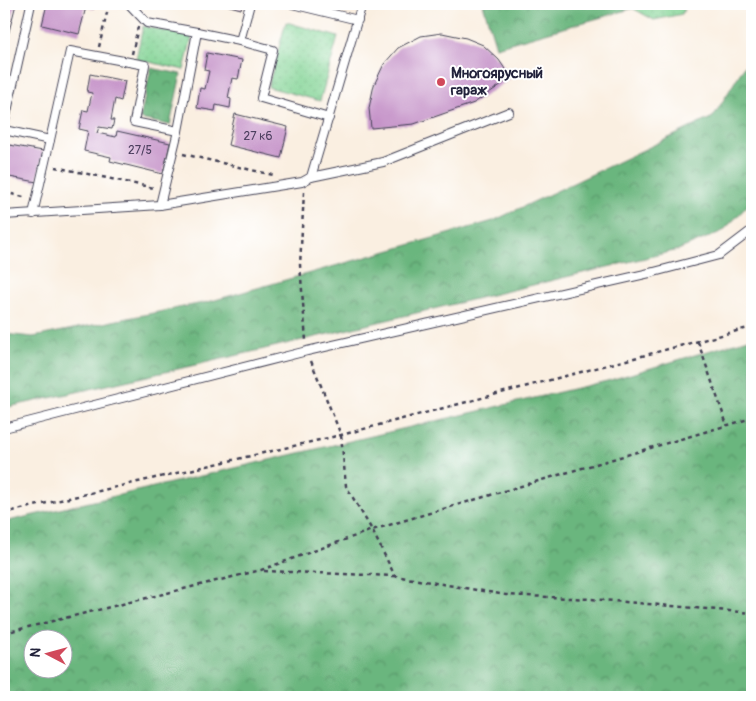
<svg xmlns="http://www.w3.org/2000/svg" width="756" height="701" font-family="Pangolin,sans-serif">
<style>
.green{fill:url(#green-dots);stroke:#527b68}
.forest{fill:url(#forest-crowns);stroke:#466c5c;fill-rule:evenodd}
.building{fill:#c694c9}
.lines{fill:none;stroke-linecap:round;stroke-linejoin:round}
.lane-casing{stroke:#424154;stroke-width:10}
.path{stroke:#424154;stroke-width:2.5;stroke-dasharray:4 4;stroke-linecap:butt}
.lane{stroke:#fff;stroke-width:8}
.poi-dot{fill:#d1495b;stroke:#fff;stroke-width:2}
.labels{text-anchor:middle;stroke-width:4;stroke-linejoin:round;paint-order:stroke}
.number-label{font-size:12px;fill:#4b3e5e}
.poi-label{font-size:15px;font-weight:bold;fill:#22223b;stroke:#fff;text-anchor:start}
</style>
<defs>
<pattern id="green-dots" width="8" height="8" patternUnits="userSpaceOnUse" patternTransform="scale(1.25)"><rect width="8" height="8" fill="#83d495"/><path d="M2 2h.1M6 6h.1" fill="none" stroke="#71b681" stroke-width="1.8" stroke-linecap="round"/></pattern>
<pattern id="forest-crowns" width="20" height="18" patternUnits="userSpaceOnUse" patternTransform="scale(1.25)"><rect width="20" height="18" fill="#6ab67e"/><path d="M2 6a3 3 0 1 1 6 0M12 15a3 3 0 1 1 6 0" fill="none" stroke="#579468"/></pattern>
</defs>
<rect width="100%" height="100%" fill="#fff"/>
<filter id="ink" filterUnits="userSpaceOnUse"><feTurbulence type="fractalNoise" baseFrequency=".02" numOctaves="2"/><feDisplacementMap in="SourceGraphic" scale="10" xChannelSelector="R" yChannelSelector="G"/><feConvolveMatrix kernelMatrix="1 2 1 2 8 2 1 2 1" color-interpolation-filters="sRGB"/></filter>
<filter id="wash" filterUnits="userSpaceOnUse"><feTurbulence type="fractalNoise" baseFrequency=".0096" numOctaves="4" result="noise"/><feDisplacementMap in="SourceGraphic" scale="20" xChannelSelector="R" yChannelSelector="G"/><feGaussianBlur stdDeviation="1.12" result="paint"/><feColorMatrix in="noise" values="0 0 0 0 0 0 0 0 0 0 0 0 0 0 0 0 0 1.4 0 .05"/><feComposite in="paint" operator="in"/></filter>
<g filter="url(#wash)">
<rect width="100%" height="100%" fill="#faefe1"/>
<g class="green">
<path d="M625,4H687L682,14L654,20Z"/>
<path d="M286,22L338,37L320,101L268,87Z"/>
<path d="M143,26L192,37L184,70L136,59Z"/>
</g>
<g class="forest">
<path d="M483,4H636L634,8L496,47Z"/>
<path d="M752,61V201L723,231L678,250C454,304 229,359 4,408V334L33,337L208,302L493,221L713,117L747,62Z"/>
<path d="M151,68L181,74L170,125L140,119Z"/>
<path d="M752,338V697H4V522L607,381ZM32,638H62V668H32Z"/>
</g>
<g id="blocks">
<g class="building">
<path d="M4,4H16L4,51Z"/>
<path d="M47,4H95L94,9L86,7L79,34L42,25Z"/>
<path d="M222,4H242L241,9Z"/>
<path d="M442,33L466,38L483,45L499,60L511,78L474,103L414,124L371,128L369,108L374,85L384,64L398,48L421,36Z"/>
<path d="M207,53L242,60L238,79L232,78L228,98L231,99L230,108L216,105L215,111L197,108L200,88L205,89L209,71L204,70Z"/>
<path d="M90,74L125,81L121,101L115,99L111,120H114L112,129L99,127L97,133L116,137L117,131L170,143L163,174L110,161L111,157L84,151L88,131L79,129L83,110L88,111L92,93L87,92Z"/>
<path d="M235,114L288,127L281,158L228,145Z"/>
<path d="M4,144L43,151L37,182L4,176Z"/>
</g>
</g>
</g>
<g filter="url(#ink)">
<use href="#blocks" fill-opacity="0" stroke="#424154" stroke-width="1"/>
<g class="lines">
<g class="lane-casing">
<g id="lane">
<path d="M129,4L147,23L197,32"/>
<path d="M292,4L358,20"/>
<path d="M240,41L273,50L261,98L329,118"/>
<path d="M4,125L31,4"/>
<path d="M4,130L50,140L33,214"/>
<path d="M178,131L197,32L240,41L250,4"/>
<path d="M50,140L70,51L145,65L134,122L178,131L160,205"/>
<path d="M311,177L383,162L509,112"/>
<path d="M4,215L160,205L302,182L311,177L362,4"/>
<path d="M4,428L307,351L654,272L719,255L752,230"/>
</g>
</g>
<g class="path">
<path d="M99,47L109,4"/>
<path d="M132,54L138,27"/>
<path d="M183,154L273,175"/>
<path d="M55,167L154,188"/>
<path d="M4,192L27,198"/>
<path d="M304,192L300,265L306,341"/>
<path d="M698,342L727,425"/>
<path d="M311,361L341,435L346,486L372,530L395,576L506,595L591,599L752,613"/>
<path d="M4,513L341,435L752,327"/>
<path d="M264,571L395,576"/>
<path d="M4,633L261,570L372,530L752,418"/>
</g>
<use href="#lane" class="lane"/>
</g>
</g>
<circle class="poi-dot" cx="441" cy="82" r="5"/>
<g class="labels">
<g class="number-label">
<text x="258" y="140">27 к6</text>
<text x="140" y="154">27/5</text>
</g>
<g class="poi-label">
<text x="451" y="78">Многоярусный<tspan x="451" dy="17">гараж</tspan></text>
</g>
</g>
<rect width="756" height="701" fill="none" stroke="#fff" stroke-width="20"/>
<g transform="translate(48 654) rotate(276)"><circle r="24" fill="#ffffff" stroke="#a7a7b1"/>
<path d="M0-4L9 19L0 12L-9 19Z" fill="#d1495b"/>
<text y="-8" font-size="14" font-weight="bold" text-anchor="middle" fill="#22223b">N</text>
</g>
</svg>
